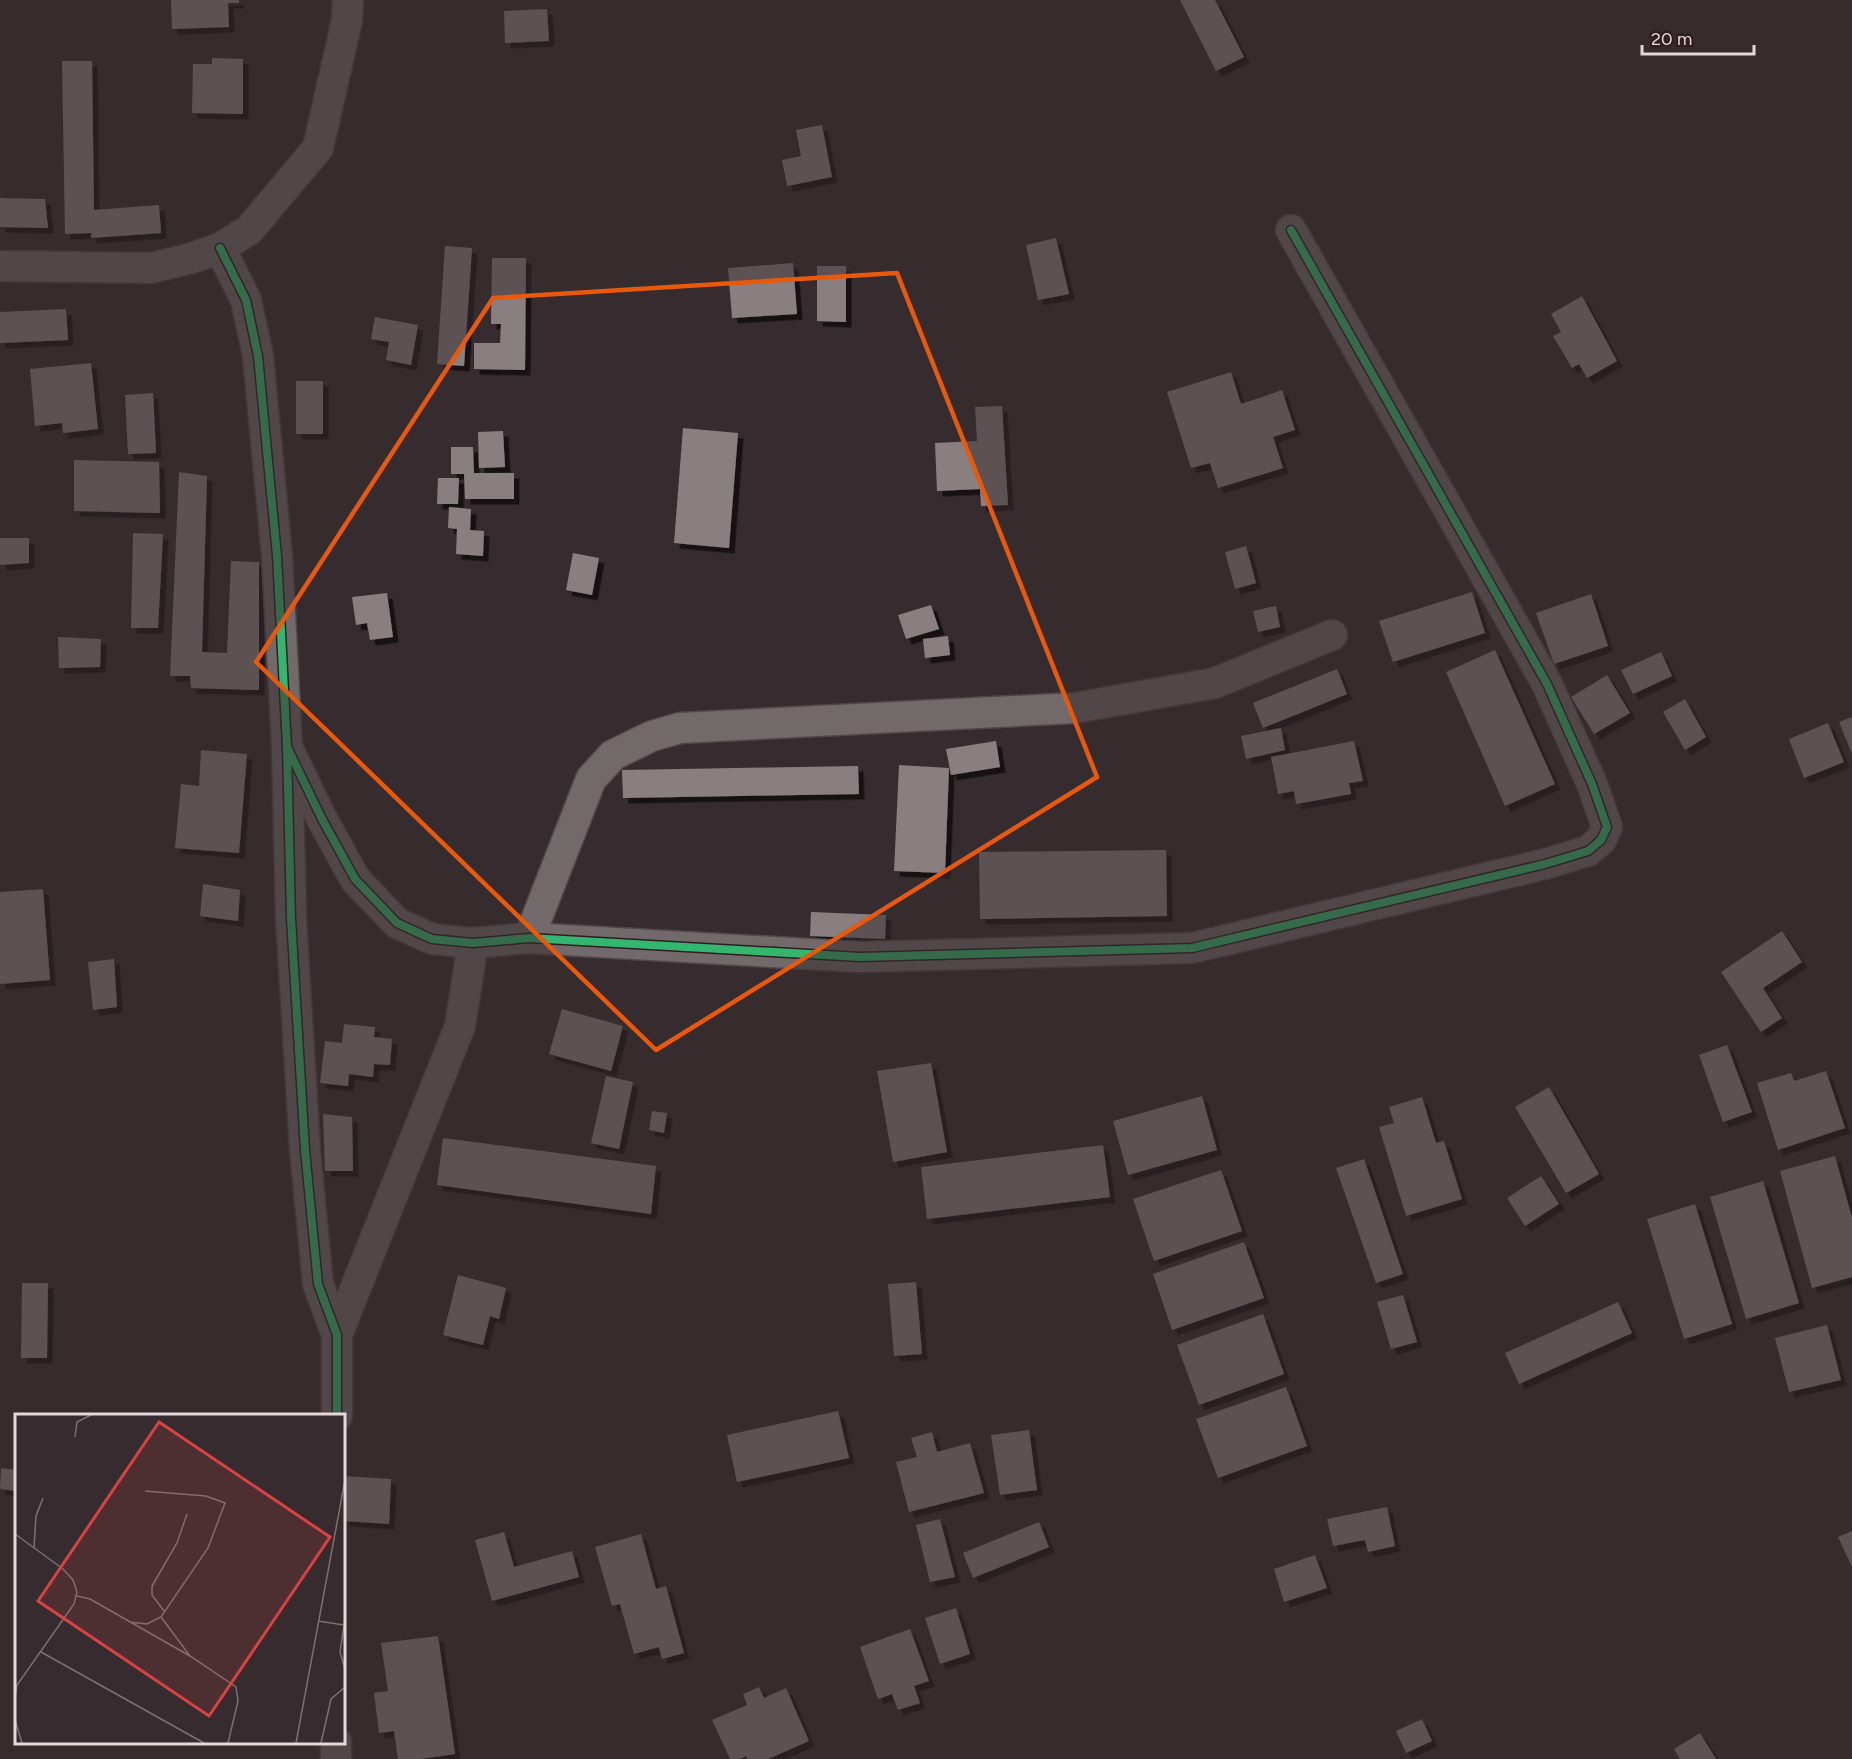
<svg xmlns="http://www.w3.org/2000/svg" width="1852" height="1759" font-family="Figtree,sans-serif">
<style>
.building{fill:#897f81;filter:url(#shadow)}
.lines{fill:none;stroke-linecap:round;stroke-linejoin:round}
.street-casing{stroke:#51474a;stroke-width:33}
.street{stroke:#72696b;stroke-width:30}
.cycleway-casing{stroke:#301c21;stroke-width:11}
.cycleway{stroke:#33b770;stroke-width:8}
.marked{fill:none;stroke:#e8590c;stroke-width:4.5;stroke-linejoin:round}
.inset-road{fill:none;stroke:#7c7073;stroke-width:1.5}
.view{fill:#d84243;fill-opacity:0.15;stroke:#d84243;stroke-width:3}
.inset-edge{fill:none;stroke:#e6d7da;stroke-width:3}
</style>
<defs>
<filter id="shadow"><feDropShadow dx="5.5" dy="5.5" stdDeviation="0" flood-color="#0009"/></filter>
</defs>
<rect width="100%" height="100%" fill="#362b2e"/>
<g class="building">
<path d="M171,0H239V3H228L229,27L172,29Z"/>
<path d="M1180,0H1215L1244,57L1216,71Z"/>
<path d="M547,9L549,41L505,43L504,11Z"/>
<path d="M212,58L243,59V114L192,113L193,64H212Z"/>
<path d="M62,61H92L94,210L159,205L161,233L91,238V233L65,234Z"/>
<path d="M822,125L832,177L787,186L782,160L801,156L796,130Z"/>
<path d="M0,198L45,199L48,228L0,227Z"/>
<path d="M1056,238L1069,294L1038,300L1026,245Z"/>
<path d="M445,246L472,248L464,366L437,364Z"/>
<path d="M492,258H526L525,370L474,369V343H500L501,324H491Z"/>
<path d="M793,263L797,314L732,318L728,268Z"/>
<path d="M817,266H846V322L817,321Z"/>
<path d="M1582,296L1617,361L1587,378L1579,364L1572,368L1553,336L1561,332L1551,314Z"/>
<path d="M66,309L68,340L0,343V312Z"/>
<path d="M375,317L418,325L411,365L386,360L389,342L371,339Z"/>
<path d="M91,363L98,429L63,433L62,423L35,426L30,369Z"/>
<path d="M1231,372L1241,404L1282,390L1295,430L1273,437L1283,468L1218,488L1210,463L1191,468L1167,392Z"/>
<rect x="296" y="381" width="27" height="53"/>
<path d="M153,393L156,453L128,454L125,395Z"/>
<path d="M1002,406L1008,505L981,506L980,489L937,491L935,443L977,441L975,407Z"/>
<path d="M683,428L738,433L729,548L674,543Z"/>
<path d="M503,431L505,467L479,468L478,432Z"/>
<path d="M451,447H473L474,473H514V499H465L464,474H451Z"/>
<path d="M74,460L159,462L160,513L74,511Z"/>
<path d="M179,472L207,476L202,652L227,653L231,561L259,562V690L191,688L190,676H170Z"/>
<path d="M438,478H459L458,504H437Z"/>
<path d="M449,507L471,509L470,530L484,531L483,556L456,554L457,529L448,528Z"/>
<path d="M133,533L163,534L158,628H131Z"/>
<path d="M0,538H29V563L0,565Z"/>
<path d="M1246,546L1256,583L1235,589L1225,552Z"/>
<path d="M573,553L599,558L592,595L566,590Z"/>
<path d="M1472,592L1485,633L1393,662L1379,621Z"/>
<path d="M387,593L393,637L370,640L367,623L356,625L352,597Z"/>
<path d="M1591,594L1608,646L1554,664L1536,613Z"/>
<path d="M931,605L939,629L906,639L898,615Z"/>
<path d="M1276,606L1280,627L1258,632L1253,611Z"/>
<path d="M948,636L950,655L925,658L923,639Z"/>
<path d="M58,637L101,639L100,667L59,668Z"/>
<path d="M1495,650L1555,784L1505,806L1446,672Z"/>
<path d="M1661,652L1672,676L1633,694L1621,670Z"/>
<path d="M1337,669L1347,694L1263,728L1253,703Z"/>
<path d="M1607,675L1630,713L1594,734L1571,697Z"/>
<path d="M1685,699L1706,737L1685,750L1663,712Z"/>
<path d="M1852,717V754L1839,722Z"/>
<path d="M1828,723L1844,762L1804,778L1789,739Z"/>
<path d="M1281,728L1285,750L1246,759L1241,736Z"/>
<path d="M996,741L1000,767L951,775L946,749Z"/>
<path d="M1354,741L1363,781L1349,783L1351,794L1296,804L1294,791L1278,794L1271,757Z"/>
<path d="M201,750L247,754L239,853L175,848L181,784L199,786Z"/>
<path d="M899,765L949,768L945,873L894,871Z"/>
<path d="M858,766L859,794L623,798L622,770Z"/>
<path d="M1166,850L1167,916L980,919L979,852Z"/>
<path d="M203,884L240,890L238,921L200,916Z"/>
<path d="M43,889L50,980L0,984V892Z"/>
<path d="M811,912L886,915L885,939L810,936Z"/>
<path d="M1782,931L1802,962L1763,988L1782,1018L1761,1032L1721,972Z"/>
<path d="M114,959L117,1007L93,1010L88,962Z"/>
<path d="M562,1009L623,1026L611,1071L549,1054Z"/>
<path d="M344,1024L375,1027L374,1037L392,1039L390,1065L374,1064L373,1077L349,1074L348,1086L320,1083L325,1041L342,1043Z"/>
<path d="M1727,1045L1752,1112L1723,1122L1699,1055Z"/>
<path d="M931,1063L947,1152L893,1162L877,1071Z"/>
<path d="M1826,1071L1845,1128L1778,1150L1757,1083L1791,1073L1794,1081Z"/>
<path d="M606,1076L633,1082L619,1149L591,1143Z"/>
<path d="M1549,1087L1599,1174L1566,1193L1515,1107Z"/>
<path d="M1202,1096L1217,1150L1128,1175L1113,1121Z"/>
<path d="M1422,1097L1436,1143L1444,1141L1462,1199L1406,1216L1379,1127L1394,1123L1389,1107Z"/>
<path d="M652,1111L667,1113L664,1133L649,1130Z"/>
<path d="M323,1114L352,1117L353,1171H325Z"/>
<path d="M443,1138L656,1166L651,1214L437,1185Z"/>
<path d="M1103,1145L1110,1197L927,1219L921,1167Z"/>
<path d="M1835,1156L1852,1218V1277L1812,1288L1780,1171Z"/>
<path d="M1364,1159L1403,1274L1376,1283L1336,1168Z"/>
<path d="M1221,1170L1242,1231L1154,1261L1133,1199Z"/>
<path d="M1541,1176L1559,1204L1525,1226L1507,1198Z"/>
<path d="M1763,1181L1799,1303L1746,1319L1710,1197Z"/>
<path d="M1695,1204L1732,1324L1684,1339L1647,1219Z"/>
<path d="M1244,1242L1264,1298L1172,1330L1153,1274Z"/>
<path d="M458,1275L506,1288L499,1319L490,1316L483,1345L443,1335Z"/>
<path d="M916,1282L922,1354L894,1356L888,1284Z"/>
<path d="M22,1283H48L47,1358H21Z"/>
<path d="M1403,1295L1417,1342L1391,1349L1377,1302Z"/>
<path d="M1618,1302L1632,1333L1519,1384L1505,1353Z"/>
<path d="M1263,1314L1284,1374L1199,1405L1177,1345Z"/>
<path d="M1827,1325L1841,1380L1789,1392L1775,1338Z"/>
<path d="M1286,1387L1307,1446L1218,1478L1196,1419Z"/>
<path d="M838,1411L849,1458L737,1482L727,1435Z"/>
<path d="M1029,1430L1037,1490L1000,1495L991,1435Z"/>
<path d="M932,1432L937,1452L970,1443L984,1493L909,1512L896,1462L917,1457L911,1438Z"/>
<path d="M1,1468L16,1470V1491L0,1489Z"/>
<path d="M344,1476L391,1479L389,1524L344,1521Z"/>
<path d="M1387,1507L1395,1546L1368,1552L1365,1540L1333,1546L1327,1519Z"/>
<path d="M940,1519L955,1577L930,1582L916,1525Z"/>
<path d="M1039,1522L1049,1547L973,1578L963,1553Z"/>
<path d="M1852,1531V1567L1838,1537Z"/>
<path d="M504,1532L514,1567L572,1551L579,1577L492,1601L475,1540Z"/>
<path d="M641,1534L656,1589L666,1586L684,1653L662,1659L659,1647L634,1654L620,1604L612,1606L595,1547Z"/>
<path d="M1315,1555L1327,1588L1284,1602L1274,1569Z"/>
<path d="M956,1608L970,1654L940,1664L925,1618Z"/>
<path d="M910,1629L929,1681L914,1686L920,1703L898,1710L892,1694L878,1699L860,1647Z"/>
<path d="M438,1636L455,1754L420,1759H398L394,1731L379,1733L374,1693L388,1691L381,1643Z"/>
<path d="M759,1687L764,1698L786,1688L809,1741L768,1759H747L746,1756L740,1759H730L712,1720L747,1705L743,1694Z"/>
<path d="M1422,1719L1432,1741L1406,1753L1396,1731Z"/>
<path d="M1700,1733L1716,1759H1680L1674,1749Z"/>
</g>
<g class="lines">
<g class="street-casing">
<g id="street">
<path d="M220,248L246,300L258,356L277,556L287,747L291,918L305,1150L318,1284L337,1335V1416"/>
<path d="M0,266L151,268L192,258L220,248L249,230L318,148L347,20L348,0"/>
<path d="M287,747L322,819L355,879L397,923L432,939L473,943L529,938L860,957L1192,948L1545,864L1588,851L1601,840L1607,827L1592,784L1547,684L1291,230"/>
<path d="M529,938L591,779L613,755L652,736L680,728L1075,708L1215,683L1332,635"/>
<path d="M337,1335L460,1026L473,943"/>
<path d="M336,1759V1742"/>
</g>
</g>
<use href="#street" class="street"/>
<g class="cycleway-casing">
<g id="cycleway">
<path d="M220,248L246,300L258,356L277,556L287,747L291,918L305,1150L318,1284L337,1335V1416"/>
<path d="M287,747L322,819L355,879L397,923L432,939L473,943L529,938L860,957L1192,948L1545,864L1588,851L1601,840L1607,827L1592,784L1547,684L1291,230"/>
</g>
</g>
<use href="#cycleway" class="cycleway"/>
</g>
<path d="M0 0H1852V1759H0ZM897,273L1097,777L656,1050L256,662L493,298Z" fill="#362b2e" fill-opacity=".55" fill-rule="evenodd"/>
<path class="marked" d="M897,273L1097,777L656,1050L256,662L493,298Z"/>
<g transform="translate(15 1414)">
<rect width="330" height="330" fill="#362b2e"/>
<path class="inset-road" d="M60,23L62,8L76,1M0,120L48,155L58,166L62,178L59,190L2,271L0,284M19,134L21,102L28,84M62,182L75,185L175,242L221,273L223,287L213,329M149,197L137,181V172L162,129L172,100M146,203L175,242M330,205L325,238L330,255M303,207L329,211M114,208L132,210L146,203L193,134L210,89L191,82L130,77M26,238L189,329M0,306L7,329M281,329L330,66M306,329L316,285L330,273"/>
<path class="view" d="M144,8L315,123L194,302L23,187Z"/>
<rect width="330" height="330" class="inset-edge"/>
</g>
<path d="M1642 45v9h112v-9" fill="none" stroke="#e6d7da" stroke-width="3"/>
<text x="1651" y="45" font-size="18" fill="#e6d7da" stroke="#301c21" stroke-width="4.5" paint-order="stroke">20 m</text>
</svg>
